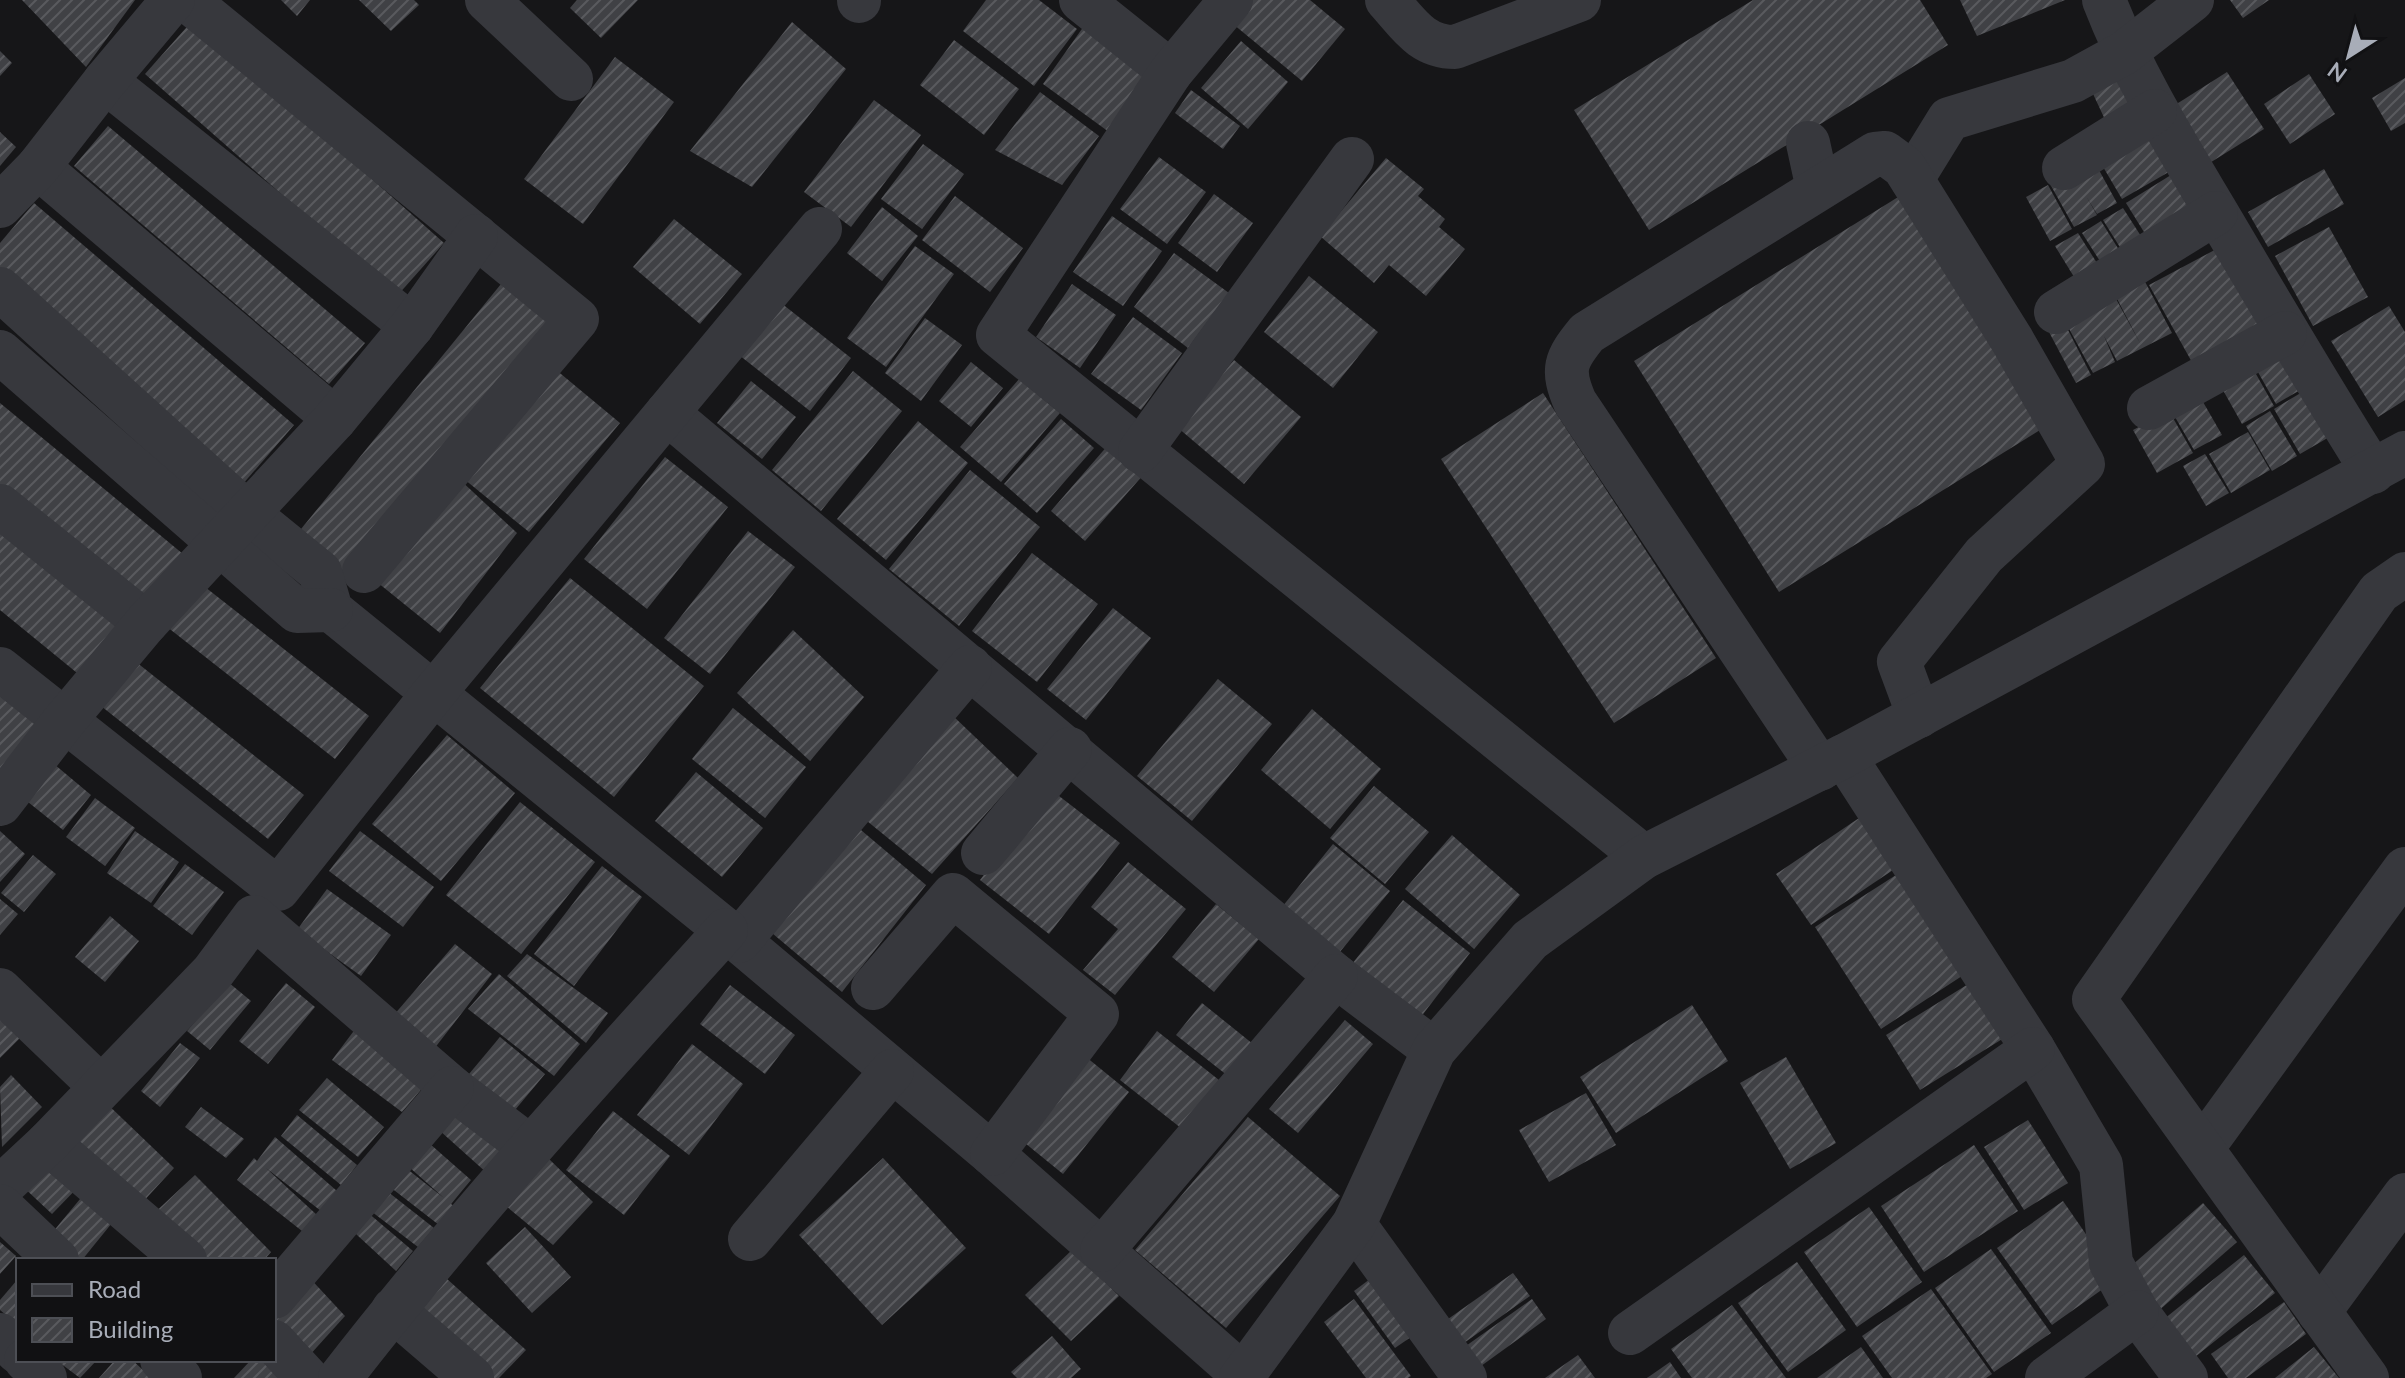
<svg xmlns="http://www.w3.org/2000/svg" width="2405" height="1378" font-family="Lato,sans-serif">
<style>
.building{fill:url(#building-hatch)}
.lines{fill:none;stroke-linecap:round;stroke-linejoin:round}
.minor{stroke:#37383d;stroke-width:44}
</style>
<defs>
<pattern id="building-hatch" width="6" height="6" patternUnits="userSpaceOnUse" patternTransform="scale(2)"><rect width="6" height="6" fill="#404145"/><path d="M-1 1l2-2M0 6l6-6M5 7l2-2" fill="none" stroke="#595a5e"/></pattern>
</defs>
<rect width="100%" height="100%" fill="#161618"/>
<g class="building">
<path d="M22,0H135L86,67Z"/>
<path d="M281,0H310L297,16Z"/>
<path d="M359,0H414L419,5L391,31Z"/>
<path d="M577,0H638L601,38L570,8Z"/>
<path d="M986,0H1039L1077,29L1034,86L963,31Z"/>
<path d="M1243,0H1310L1345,29L1302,81L1227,19Z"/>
<path d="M1753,0H1920L1948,45L1649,230L1574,110Z"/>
<path d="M1960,0H2065L1977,36Z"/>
<path d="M2230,0H2269L2243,18Z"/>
<path d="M193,20L444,243L397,296L145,74Z"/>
<path d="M792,22L846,69L752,187L690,151Z"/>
<path d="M1084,26L1150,74L1109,132L1043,84Z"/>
<path d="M954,40L1019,89L984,135L920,85Z"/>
<path d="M1241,41L1288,82L1248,129L1201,88Z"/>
<path d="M0,51L12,63L0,76Z"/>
<path d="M615,57L674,102L583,224L524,179Z"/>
<path d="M2120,65L2142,110L2108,126L2087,81Z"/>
<path d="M2227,72L2264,129L2200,169L2164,112Z"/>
<path d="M2309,74L2335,114L2290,144L2264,104Z"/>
<path d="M2405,78V123L2391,131L2372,98Z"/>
<path d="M1191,90L1240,126L1223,149L1175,113Z"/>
<path d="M1040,92L1099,136L1062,185L995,150Z"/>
<path d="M874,100L921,135L851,227L804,192Z"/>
<path d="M108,126L365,343L329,384L74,166Z"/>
<path d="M2152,130L2174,169L2122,199L2099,160Z"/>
<path d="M0,132L16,147L0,166Z"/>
<path d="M923,144L964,174L922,229L881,199Z"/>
<path d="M1159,157L1206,192L1167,244L1120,209Z"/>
<path d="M1386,158L1424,189L1418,196L1445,219L1439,227L1465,249L1426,296L1389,265L1374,283L1320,236Z"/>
<path d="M2094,161L2117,203L2097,214L2086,196L2097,215L2074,227L2050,184Z"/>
<path d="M2324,169L2344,204L2268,247L2248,212Z"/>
<path d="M2179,170L2205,212L2152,245L2126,203Z"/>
<path d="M2048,185L2072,229L2050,241L2026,197Z"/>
<path d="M1214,194L1253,223L1217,272L1178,243Z"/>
<path d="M1903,194L2048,425L1779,592L1634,361Z"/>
<path d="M955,196L1023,248L990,292L922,240Z"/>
<path d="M34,203L294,425L242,485L0,280V243Z"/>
<path d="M882,207L918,236L882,281L847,253Z"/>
<path d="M2123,208L2146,244L2126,257L2103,220Z"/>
<path d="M1112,216L1162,251L1123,306L1073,272Z"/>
<path d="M674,219L742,274L700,324L633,267Z"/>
<path d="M2101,221L2124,258L2105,269L2082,233Z"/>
<path d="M2329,227L2368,297L2313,326L2275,256Z"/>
<path d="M2078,233L2102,271L2079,285L2055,246Z"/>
<path d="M2224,245L2272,333L2198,373L2149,285Z"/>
<path d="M915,246L954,274L886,367L847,338Z"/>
<path d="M1174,253L1229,293L1188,348L1134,307Z"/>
<path d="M510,273L557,312L345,572L297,534Z"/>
<path d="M1309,276L1378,332L1333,388L1264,332Z"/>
<path d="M2142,276L2172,333L2117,361L2104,336L2115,362L2093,373L2067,325L2115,297L2141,345L2113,291Z"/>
<path d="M1072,284L1116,315L1080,368L1036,337Z"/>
<path d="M781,303L851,358L810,411L739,355Z"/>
<path d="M2389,306L2405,332V400L2378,417L2331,341Z"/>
<path d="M1133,317L1182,353L1141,410L1091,374Z"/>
<path d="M925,318L962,345L921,401L885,373Z"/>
<path d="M2065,324L2091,375L2076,383L2049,332Z"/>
<path d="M2276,342L2302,389L2276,404L2250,358Z"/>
<path d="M2247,358L2274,406L2242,424L2215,376Z"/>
<path d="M1234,360L1301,417L1244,484L1177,427Z"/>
<path d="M971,362L1003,388L971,427L939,401Z"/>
<path d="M555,369L620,423L529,532L464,479Z"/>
<path d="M853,371L902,411L821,511L772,470Z"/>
<path d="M1019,379L1060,413L1001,482L960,447Z"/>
<path d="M751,381L796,417L762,459L717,423Z"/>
<path d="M2195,388L2222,435L2194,450L2167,403Z"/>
<path d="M2304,391L2331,436L2300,454L2274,409Z"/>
<path d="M1543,393L1716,658L1614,723L1441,459Z"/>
<path d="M0,403L183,554L141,605L0,488Z"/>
<path d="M2169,411L2193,453L2157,473L2133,430Z"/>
<path d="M2270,411L2297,456L2272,471L2246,426Z"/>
<path d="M1061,419L1094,448L1037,513L1004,484Z"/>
<path d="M918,421L968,463L886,560L837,519Z"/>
<path d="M2248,432L2270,470L2231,493L2209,454Z"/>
<path d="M1109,444L1144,474L1085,541L1051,511Z"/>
<path d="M2205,454L2229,493L2206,506L2183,466Z"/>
<path d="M665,457L728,507L647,609L584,559Z"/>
<path d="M970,470L1040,527L959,626L889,569Z"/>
<path d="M457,477L517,533L440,633L372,578Z"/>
<path d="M0,522L125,624L82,677L0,610Z"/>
<path d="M748,531L795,567L710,674L664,638Z"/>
<path d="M1032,553L1098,604L1037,682L972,631Z"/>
<path d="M191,576L369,716L335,759L157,619Z"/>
<path d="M570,578L704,686L614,797L480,688Z"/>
<path d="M1113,608L1151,638L1086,720L1047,689Z"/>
<path d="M793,630L864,697L810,761L737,693Z"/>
<path d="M126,654L304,795L268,839L91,698Z"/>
<path d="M1218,679L1272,724L1192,821L1137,776Z"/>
<path d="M0,688L46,726L0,782Z"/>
<path d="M733,708L806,767L765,818L692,759Z"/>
<path d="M1312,709L1381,769L1330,829L1261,770Z"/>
<path d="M951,714L1018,778L932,874L867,821Z"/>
<path d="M447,735L515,793L441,881L372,824Z"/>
<path d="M48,759L91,795L63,830L18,794Z"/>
<path d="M696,772L763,828L722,877L655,821Z"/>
<path d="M1374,786L1429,832L1385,884L1330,838Z"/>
<path d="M1050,789L1120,843L1049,934L980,880Z"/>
<path d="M95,798L135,828L105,866L66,837Z"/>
<path d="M520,802L595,862L521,954L446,895Z"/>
<path d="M1865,814L1899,866L1811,925L1776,874Z"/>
<path d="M855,825L926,885L842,992L766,928Z"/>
<path d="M0,831L25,854L0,882Z"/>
<path d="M135,831L179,862L151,903L107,873Z"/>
<path d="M360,831L434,887L403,927L329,871Z"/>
<path d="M1452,835L1520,895L1474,949L1405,889Z"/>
<path d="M1333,844L1390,891L1339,953L1282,907Z"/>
<path d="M33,855L56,874L24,912L1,893Z"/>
<path d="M1128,862L1186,909L1115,995L1083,970L1118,929L1091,907Z"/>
<path d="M185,864L224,892L192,935L153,906Z"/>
<path d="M602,866L642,897L574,986L534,954Z"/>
<path d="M1896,875L1962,976L1881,1029L1815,927Z"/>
<path d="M327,889L391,935L361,976L297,930Z"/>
<path d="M0,899L18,914L0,935Z"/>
<path d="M1403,900L1470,953L1420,1018L1352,964Z"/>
<path d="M1216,904L1259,939L1214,992L1172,957Z"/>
<path d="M110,916L139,941L105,982L75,957Z"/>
<path d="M455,944L492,974L434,1049L393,1016Z"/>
<path d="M527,954L608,1013L586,1043L507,976Z"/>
<path d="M499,974L580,1044L554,1076L468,1009Z"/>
<path d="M1978,978L2012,1033L1920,1090L1886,1035Z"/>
<path d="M228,982L251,1001L210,1050L187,1031Z"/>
<path d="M286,983L315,1007L268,1064L239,1041Z"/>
<path d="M730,985L795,1035L765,1074L700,1024Z"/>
<path d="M0,1000L28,1030L0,1058Z"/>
<path d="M1202,1003L1253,1044L1228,1076L1176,1035Z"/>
<path d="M1692,1005L1728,1061L1616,1133L1580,1077Z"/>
<path d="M362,1020L431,1078L402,1112L332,1060Z"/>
<path d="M1345,1020L1373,1044L1298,1133L1269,1109Z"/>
<path d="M1157,1031L1224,1084L1186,1132L1120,1080Z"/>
<path d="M500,1037L545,1074L515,1110L469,1074Z"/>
<path d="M180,1043L200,1058L160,1107L141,1091Z"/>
<path d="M692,1044L743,1084L689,1155L637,1115Z"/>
<path d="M1080,1052L1129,1092L1063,1174L1014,1134Z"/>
<path d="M1786,1057L1836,1143L1790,1169L1740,1083Z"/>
<path d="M11,1075L42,1107L2,1147L0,1087Z"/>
<path d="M327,1078L384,1127L358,1157L299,1110Z"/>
<path d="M1586,1093L1616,1145L1549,1182L1519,1130Z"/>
<path d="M452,1097L511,1143L488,1174L429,1121Z"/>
<path d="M102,1099L174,1168L140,1205L63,1135Z"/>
<path d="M201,1107L244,1139L226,1158L185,1127Z"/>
<path d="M613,1111L670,1156L624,1215L566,1170Z"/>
<path d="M297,1115L357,1165L341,1185L281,1136Z"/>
<path d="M1248,1117L1340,1196L1226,1328L1135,1250Z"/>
<path d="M2028,1120L2068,1183L2024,1210L1984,1147Z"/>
<path d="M421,1136L471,1180L451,1204L454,1206L439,1225L381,1180L397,1161L444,1198L400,1159Z"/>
<path d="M275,1137L337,1191L321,1211L266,1168L317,1215L302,1231L237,1180L254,1158L257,1161Z"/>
<path d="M1974,1145L2018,1211L1924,1272L1881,1206Z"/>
<path d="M49,1152L84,1181L52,1214L20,1184Z"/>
<path d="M548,1158L593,1202L553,1245L506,1206Z"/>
<path d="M883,1158L966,1248L882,1325L799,1235Z"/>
<path d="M195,1175L271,1252L264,1260H197L149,1218Z"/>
<path d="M378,1184L434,1228L418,1247L359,1202Z"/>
<path d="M85,1193L116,1218L82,1260H73L47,1239Z"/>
<path d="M2063,1201L2117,1279L2052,1325L1997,1248Z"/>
<path d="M2203,1203L2237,1242L2156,1313L2122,1274Z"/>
<path d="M360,1206L413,1251L396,1271L343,1222Z"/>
<path d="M1869,1207L1922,1282L1857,1327L1804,1252Z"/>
<path d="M525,1227L571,1277L532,1313L486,1263Z"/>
<path d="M0,1242L16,1256L0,1274Z"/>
<path d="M1073,1249L1119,1296L1071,1341L1025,1295Z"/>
<path d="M1991,1249L2051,1333L1994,1372L1935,1288Z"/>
<path d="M2244,1255L2275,1293L2195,1357L2164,1319Z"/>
<path d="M1797,1262L1846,1330L1788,1372L1738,1303Z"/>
<path d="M437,1270L526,1350L499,1378H489L412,1309Z"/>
<path d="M1382,1270L1424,1328L1395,1348L1354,1291Z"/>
<path d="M1513,1273L1530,1296L1450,1353L1434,1329Z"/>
<path d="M306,1274L345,1316L308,1357L274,1323V1313Z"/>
<path d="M18,1279V1325L0,1310V1300Z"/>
<path d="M1931,1289L1992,1374L1986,1378H1892L1862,1336Z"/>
<path d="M1354,1299L1411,1376L1408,1378H1366L1324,1322Z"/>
<path d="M1532,1299L1546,1319L1470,1374L1456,1353Z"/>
<path d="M2284,1302L2306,1334L2246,1378H2228L2211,1354Z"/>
<path d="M1732,1305L1786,1378H1692L1671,1349Z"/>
<path d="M1052,1336L1081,1369L1071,1378H1017L1011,1372Z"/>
<path d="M1861,1347L1883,1378H1817Z"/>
<path d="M2314,1347L2339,1378H2275Z"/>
<path d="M1578,1355L1595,1378H1545Z"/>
<path d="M56,1360H97L80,1378Z"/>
<path d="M115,1360H132L152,1378H99Z"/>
<path d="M251,1360H266L286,1378H234Z"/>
<path d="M1670,1362L1681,1378H1647Z"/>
</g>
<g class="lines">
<g class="minor">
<path d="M187,0L577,319L364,571"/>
<path d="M487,0L571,79"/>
<path d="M1081,0L1171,72"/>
<path d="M1231,0L1171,72L998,335L1644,857"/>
<path d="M1387,0C1408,23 1421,47 1455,47L1579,0"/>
<path d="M2104,0C2133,75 2174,141 2215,210C2267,298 2318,385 2373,472"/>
<path d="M859,1V0"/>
<path d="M105,81L412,326"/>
<path d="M1808,143L1818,189"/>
<path d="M38,167L335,419"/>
<path d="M2064,168L2155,111"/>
<path d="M1912,179L1949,119L2073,81L2124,53L2192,0"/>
<path d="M0,206L38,167L105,81L173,0"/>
<path d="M0,289L246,512L320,572L331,610L739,941L992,1154L1244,1376"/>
<path d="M2056,312L2216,213"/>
<path d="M0,352L297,611L331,610"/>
<path d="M2149,408L2285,333"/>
<path d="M667,413L1336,976L1434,1050"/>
<path d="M1140,451L1352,159"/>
<path d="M0,506L146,623"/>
<path d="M0,669L278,889L433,694L820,229"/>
<path d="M1844,756L2033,1049L2101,1165L2111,1263L2137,1312L2186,1378"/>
<path d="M1820,769L1575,402C1561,369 1565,360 1587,333L1875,154L1885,153L1904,167L2012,340L2083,464L1984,555L1899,662L1919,716"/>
<path d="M0,804L64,721L146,623L335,419L412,326L476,236"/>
<path d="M983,853L1070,749"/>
<path d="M739,941L970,667"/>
<path d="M873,988L953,895L1097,1014L992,1154"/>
<path d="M0,990L101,1087"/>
<path d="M48,1143L185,1260"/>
<path d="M2203,1147L2405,869"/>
<path d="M0,1188L48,1143L213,972L254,917L452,1088L530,1147"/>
<path d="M0,1206L57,1260"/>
<path d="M1354,1224L1465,1378"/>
<path d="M750,1239L892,1071"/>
<path d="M1102,1250L1336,976"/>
<path d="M274,1297L452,1088"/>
<path d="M393,1310L472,1378"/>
<path d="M2319,1312L2405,1195"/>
<path d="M1630,1333L2033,1049"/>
<path d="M0,1335L18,1352"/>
<path d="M274,1342L307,1378"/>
<path d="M26,1360L45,1378"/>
<path d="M162,1360L180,1378"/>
<path d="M340,1378C461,1222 593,1077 726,930"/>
<path d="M1241,1378L1354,1224L1434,1050L1530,940L1644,857L1844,756L2405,453"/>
<path d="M2047,1378L2137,1312"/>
<path d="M2367,1378L2094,999L2379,592L2405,574"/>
</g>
</g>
<rect x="16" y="1258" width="260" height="104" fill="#111113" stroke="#4d4f55" stroke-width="2"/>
<rect x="32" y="1284" width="40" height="12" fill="#37383d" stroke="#4d4f55" stroke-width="2"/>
<text x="88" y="1298" font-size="24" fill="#a8adb8">Road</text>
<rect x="32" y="1318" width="40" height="24" fill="url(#building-hatch)" stroke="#4d4f55" stroke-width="2"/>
<text x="88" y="1338" font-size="24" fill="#a8adb8">Building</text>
<g transform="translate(2349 56) rotate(216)" stroke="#111113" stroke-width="6" paint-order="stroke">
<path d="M0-6L14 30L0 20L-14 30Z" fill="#a8adb8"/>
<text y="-12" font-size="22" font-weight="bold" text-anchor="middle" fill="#a8adb8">N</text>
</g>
</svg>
